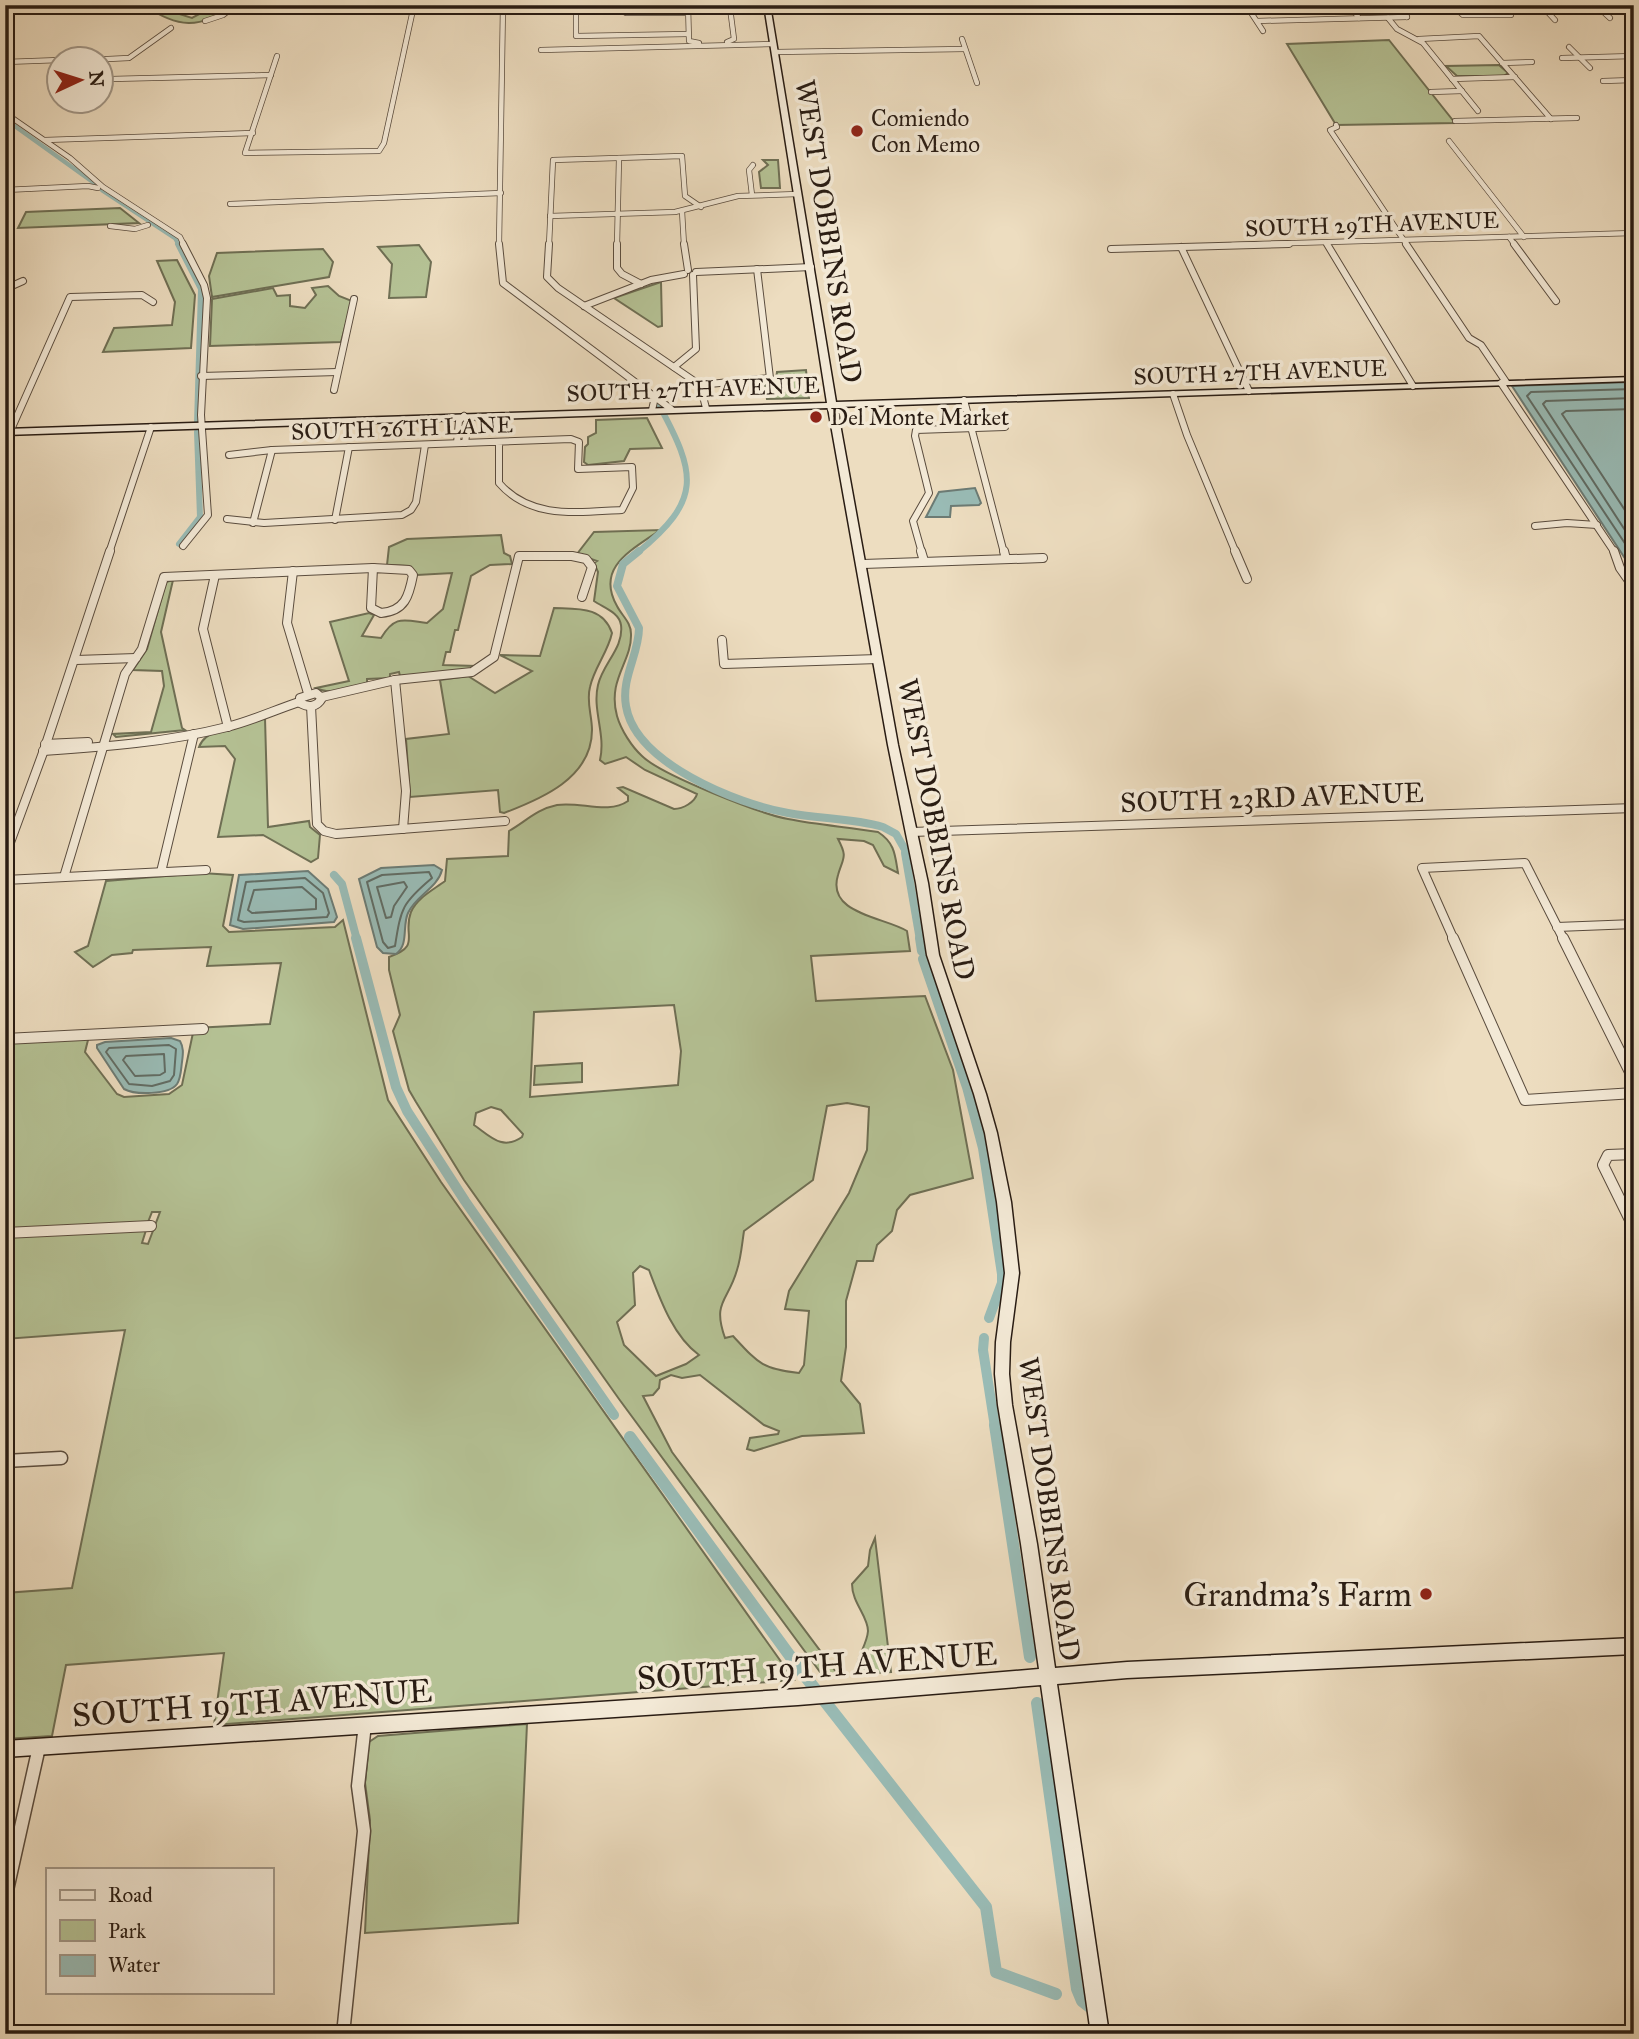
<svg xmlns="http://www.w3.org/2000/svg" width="1639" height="2039" font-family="'IM FELL Great Primer',serif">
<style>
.green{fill:#b5c295;stroke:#6f6f54;stroke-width:2;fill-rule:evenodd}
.water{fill:#99bbb5;stroke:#6c7b74;stroke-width:2}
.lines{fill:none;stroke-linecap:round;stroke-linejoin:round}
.shore{stroke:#616c64;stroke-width:2}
.canal-far4{stroke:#99bbb5;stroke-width:4.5}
.canal-far3{stroke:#99bbb5;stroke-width:6}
.canal-far2{stroke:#99bbb5;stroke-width:8}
.canal-far1{stroke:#99bbb5;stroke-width:10}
.canal{stroke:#99bbb5;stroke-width:12}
.street-far4-casing{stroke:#5a4c3e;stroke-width:6}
.street-far3-casing{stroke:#5a4c3e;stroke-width:8}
.street-far2-casing{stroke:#5a4c3e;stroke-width:10}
.street-far1-casing{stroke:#5a4c3e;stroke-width:12}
.street-casing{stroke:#5a4c3e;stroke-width:15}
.secondary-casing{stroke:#291c13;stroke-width:3}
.street-far4{stroke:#f3e9d6;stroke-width:4.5}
.street-far3{stroke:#f3e9d6;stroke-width:6}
.street-far2{stroke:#f3e9d6;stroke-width:8}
.street-far1{stroke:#f3e9d6;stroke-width:10}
.street{stroke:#f3e9d6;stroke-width:12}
.secondary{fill:#f3e9d6;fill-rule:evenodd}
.poi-dot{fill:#8f2418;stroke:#f3e9d6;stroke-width:2.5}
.labels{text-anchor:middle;stroke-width:7;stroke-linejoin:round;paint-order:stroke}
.far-poi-label{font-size:23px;fill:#291c13;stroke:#f3e9d6;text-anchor:start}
.far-street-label{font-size:23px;fill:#291c13;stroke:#f3e9d6}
.street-label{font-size:28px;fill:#291c13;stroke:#f3e9d6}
.near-poi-label{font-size:33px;fill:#291c13;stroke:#f3e9d6;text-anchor:end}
.near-street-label{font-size:33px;fill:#291c13;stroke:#f3e9d6}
</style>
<rect width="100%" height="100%" fill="#edddc0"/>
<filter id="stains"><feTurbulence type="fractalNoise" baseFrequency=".00286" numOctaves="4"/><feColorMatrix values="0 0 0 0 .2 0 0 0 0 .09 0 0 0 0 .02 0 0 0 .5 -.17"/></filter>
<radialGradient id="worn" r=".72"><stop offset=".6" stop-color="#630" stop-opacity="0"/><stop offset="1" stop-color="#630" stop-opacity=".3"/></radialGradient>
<g class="green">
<path d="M144,5H171L179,14L192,18L207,10L177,5H233C200,30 177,28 144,5Z"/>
<path d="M1389,40L1455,123L1336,125L1287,44Z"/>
<path d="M1499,65L1508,73L1504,76H1457L1446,66Z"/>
<path d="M763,160H778L780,188H761L759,172L768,165Z"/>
<path d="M120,208L139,223L18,228L26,212Z"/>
<path d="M419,245L431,262L426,297L389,298L392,264L378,247Z"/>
<path d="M323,249L333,262L329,277L212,297L209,276L217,253Z"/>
<path d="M177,260L195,295L191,348L103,352L114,328L172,325L175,302L157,261Z"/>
<path d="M661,282L662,326L658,327L614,298Z"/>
<path d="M328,286L339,296L352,301L341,342L210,346L212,299L273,288L277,296L290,295V306L305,308L316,295L312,288Z"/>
<path d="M806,370L809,398L767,399L765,385L776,379L777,372Z"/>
<path d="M647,418L662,448L630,449L624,461L588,465L584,462L585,447L588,444V437L596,433V420Z"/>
<path d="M660,530C632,550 595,567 617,606C622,616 631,622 631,634C632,662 607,679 617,716C621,730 632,747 642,756C661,775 761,814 788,819C818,825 848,827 878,832C895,843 895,855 898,873L884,866L873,845L864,841L838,839C848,858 843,857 838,875C826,914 884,917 907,931L910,951L811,956L816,1001L925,996L953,1070L973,1178L910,1195L897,1210L892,1231L877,1245L873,1261H857L846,1301V1347L841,1381L860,1404L864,1433L802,1436L754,1451L747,1449L750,1438L778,1434L779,1431L764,1425L700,1375L682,1378L671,1375L660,1380L659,1388L653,1395L643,1396L672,1452L839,1676H823L619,1399L464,1180L416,1102L409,1090L393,1031L400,1015L389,970V957C422,946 402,935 411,912C417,898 433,890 445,881L447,859L508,856L509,831C525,822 537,809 557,805C580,801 608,815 628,801V796L618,788L623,787L674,809C683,809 695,802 697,794L645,770L626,757L605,764L600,760C606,734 592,710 598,685C603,663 624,648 621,625C619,612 604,608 594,601L598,572L594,563L597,561L577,554L594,532ZM674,1005L681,1051L678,1085L530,1097L534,1012ZM847,1103L869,1107L867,1150L849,1193L789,1291L785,1309L809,1311L804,1365L799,1373C762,1369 758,1363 733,1336L725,1338C712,1301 728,1302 737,1270C741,1258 742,1244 744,1231L813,1180L827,1106ZM491,1107L501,1110L523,1134L522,1137C502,1151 490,1136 474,1125L476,1113ZM640,1266L649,1270C660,1299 673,1336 699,1355L686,1364L656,1376L624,1345L617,1322L635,1305L633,1273Z"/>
<path d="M501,535L504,553L510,556L512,564L490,565L471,576L458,630H455L450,652H446L443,665L477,666L468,670L400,676L399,672L390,674V678L367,679V683C352,687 331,696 316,688L349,681L330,622L369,613L374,615L362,636L381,638C395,615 403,620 427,623L443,609L452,573L417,575L409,566L387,565L389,547L407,539Z"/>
<path d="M173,580L161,632L182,728L185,730L116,737L113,734L151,732L164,686L162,671L133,670L147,649L166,582Z"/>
<path d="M554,608C577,609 603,606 612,633C608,652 594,668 590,687C586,702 592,715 592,730C592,778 541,799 504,813L500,812L498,790L410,797L406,739L449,734L440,680L468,676L495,693L532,671L500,655L540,656Z"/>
<path d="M265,718L268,827L309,821L310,827L320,835L318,858L311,862L263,835L218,837L235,759L225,746L199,747C206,727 245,723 265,718Z"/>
<path d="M201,873L233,875L223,926L229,932L335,927L343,920L388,1100L441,1182L794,1680L214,1725L224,1653L66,1665L52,1736L5,1739V1593L72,1588L125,1330L5,1339V1236L146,1230L142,1243L148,1244L160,1212H152L148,1222L5,1229V1041L89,1036L85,1052L117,1094L124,1097L169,1094L182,1085L194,1028L270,1024L281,963L207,966L211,947L133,950L132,953L112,955L93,967L75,952L88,946L106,881Z"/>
<path d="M582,1063V1082L534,1085L535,1066Z"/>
<path d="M875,1538L891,1672L857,1674C854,1660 867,1646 868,1631C868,1616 852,1603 852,1584L868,1566L870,1550Z"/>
<path d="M527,1724L518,1923L365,1933L370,1820L365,1783L369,1742L378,1736Z"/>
</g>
<g class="water">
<path d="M1634,382V563H1628L1512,386Z"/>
<path d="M975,488L981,503L979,505L951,506L950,517H926L939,492Z"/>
<path d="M434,865L442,870C437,889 416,895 408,913C402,926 409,945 396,954L383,953L377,947L359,879L381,868Z"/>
<path d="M308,871L328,889L337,917L334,922L243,929L230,925L239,875Z"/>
<path d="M171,1038L180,1041C184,1048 183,1054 182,1062C181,1069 181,1078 177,1084C169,1095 135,1095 124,1089L97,1048V1045L105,1042Z"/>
</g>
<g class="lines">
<g class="shore">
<path d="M1634,389L1531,392L1527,396L1634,557"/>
<path d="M1634,398L1546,401L1543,404L1634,544"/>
<path d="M1634,409L1566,411L1562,414L1634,524"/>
<path d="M429,872L432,878C402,903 401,908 395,946L388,948L383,942L367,882L382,875Z"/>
<path d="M305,878L323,893L329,913L327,917L244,922L238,920L246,882Z"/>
<path d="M404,882L407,887L394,906L391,917L386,918L377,887Z"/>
<path d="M302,887L316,899V909L252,913L248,910L254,890Z"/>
<path d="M169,1045L176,1049L174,1075L170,1081L152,1086L129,1084L106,1052L109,1048Z"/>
<path d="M164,1054L165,1072L160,1075L135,1076L123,1060L126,1056Z"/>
</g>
<g class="canal-far4">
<path d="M5,119L97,185"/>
<path d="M102,190L175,238L179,245"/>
</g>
<g class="canal-far3">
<path d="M178,244L201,289L197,423"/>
<path d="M179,544L200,517L197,432"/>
<path d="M637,553C702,500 697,475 659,405"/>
</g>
<g class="canal-far2">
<path d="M639,551L623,564L617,586L639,628C639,654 621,678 626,706C635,763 737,804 788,813C819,819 852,818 883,827L896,834L904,848"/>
<path d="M905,853L920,940"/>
<path d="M334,875L342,884L357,940"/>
</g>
<g class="canal-far1">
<path d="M356,938L396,1087L407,1111L465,1201L614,1415"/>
<path d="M920,938L922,951"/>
<path d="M923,959L967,1087L983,1148L1002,1274V1283L989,1318"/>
<path d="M984,1338L983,1350L995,1427"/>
</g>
<g class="canal">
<path d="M995,1425L1030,1657"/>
<path d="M630,1437L801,1671L986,1907L996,1972L1056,1994"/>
<path d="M1037,1703L1077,1989L1082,2001L1091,2008"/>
</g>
<g class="street-far4-casing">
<g id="street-far4">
<path d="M576,5V36L688,34"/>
<path d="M688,5L689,41L699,43"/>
<path d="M1246,5L1263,31"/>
<path d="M1349,5L1359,18"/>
<path d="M1397,5L1407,17"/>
<path d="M1452,5L1463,15H1511"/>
<path d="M1541,5L1555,20"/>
<path d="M1596,5L1610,18"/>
<path d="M737,6L756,5"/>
<path d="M626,13H687"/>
<path d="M1388,18L1397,29L1423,43L1478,111"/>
<path d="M205,21L223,15L236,5"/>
<path d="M1257,21L1407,17"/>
<path d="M962,39L977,83"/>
<path d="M1419,39L1479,36L1551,119"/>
<path d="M727,42L734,39L730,8"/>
<path d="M1569,47L1590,68"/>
<path d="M541,50L774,44"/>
<path d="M776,52L965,49"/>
<path d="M277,56L245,153L379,151L384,143L414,5"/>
<path d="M1562,58L1634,56"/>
<path d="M87,60L129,58L171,28"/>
<path d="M5,62L60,60"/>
<path d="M1502,63L1532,62"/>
<path d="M111,79L271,75"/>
<path d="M1452,79L1515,77"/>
<path d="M1603,81L1634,80"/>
<path d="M1431,92L1462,91"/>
<path d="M5,113L70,158L103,187L180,237L184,245"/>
<path d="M1455,121L1577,118"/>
<path d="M1336,125L1337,127L1330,130L1407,245"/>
<path d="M45,140L253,133"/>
<path d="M1449,141L1524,237"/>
<path d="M5,190L88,186L98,188"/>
<path d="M752,195L749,170L753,165"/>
<path d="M230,204L501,193"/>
<path d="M682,211L684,245"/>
<path d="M550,216L675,212L738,196L798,194"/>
<path d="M110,226L135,229L148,225"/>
<path d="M1509,237L1515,245"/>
<path d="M1327,243L1328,245"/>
<path d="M499,245L503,5"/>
<path d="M549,245L553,160L682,156L685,196L701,207"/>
<path d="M617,245L619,158"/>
<path d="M1232,245L1634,233"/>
</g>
</g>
<g class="street-far3-casing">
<g id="street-far3">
<path d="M499,244L503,283L655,397L652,410"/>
<path d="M549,244L547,277L558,288L700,385L706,408"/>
<path d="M617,244V268L622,274L641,284"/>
<path d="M684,244L688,270"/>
<path d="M1327,244L1413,386"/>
<path d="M1406,244L1469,338L1481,345L1506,382"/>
<path d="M1514,244L1556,301"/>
<path d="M1181,247L1249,391"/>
<path d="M1111,249L1289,244"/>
<path d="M696,272L811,267"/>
<path d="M5,289L23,281"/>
<path d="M584,306L651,280L684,274"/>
<path d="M674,367L696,349L693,275"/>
<path d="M201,376L337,372"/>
<path d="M1501,383L1615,553"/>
<path d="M700,385L770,378L757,269"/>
<path d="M334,390L354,299"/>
<path d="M1173,394L1187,435L1236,553"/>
<path d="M655,397L671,409"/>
<path d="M964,400L1004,553"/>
<path d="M464,416L468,421L465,443"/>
<path d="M10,432L70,297L142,295L153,302"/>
<path d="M457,443L459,421L464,416"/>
<path d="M229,455L272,450L571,439L579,442L578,469L632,467L633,488L622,510C578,512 531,520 499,483V442"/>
<path d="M227,519L264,523L402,515L411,510L416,502L425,445"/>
<path d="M335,520L349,447"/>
<path d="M253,523L272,450"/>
<path d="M1535,526L1567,523L1597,525"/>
<path d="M183,546L208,515L201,415L207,298L204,285L183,244"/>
<path d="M109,553L151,427"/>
<path d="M922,553L913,521L929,493L915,436L916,430L1005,427"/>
</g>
</g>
<g class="street-far2-casing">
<g id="street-far2">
<path d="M921,551L924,561"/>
<path d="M1004,551L1006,559"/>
<path d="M1235,551L1247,579"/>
<path d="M1614,551L1620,568L1634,588"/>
<path d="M863,564L1043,558"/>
<path d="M373,568L409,570L413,575C409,596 405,611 381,613L371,608Z"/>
<path d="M293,571L287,623L308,693"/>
<path d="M215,575L203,629L228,727"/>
<path d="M722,640L724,664L878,659"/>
<path d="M76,660L136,658"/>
<path d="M395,680L406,791L403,829"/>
<path d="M316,693L322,698C317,707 309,708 300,703V698Z"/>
<path d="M322,697L395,680L472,672L494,657L519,556H572L586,559L592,567L582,597"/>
<path d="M311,706L317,824L324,831L336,834L505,821"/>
<path d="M45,744L88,742"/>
<path d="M43,751C104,747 168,742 227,727C251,721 275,710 299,702"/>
<path d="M911,832L1634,808"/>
<path d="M5,856L44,750L110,551"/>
<path d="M161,872L194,734"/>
<path d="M64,877L125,674L142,649L164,577L373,568"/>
<path d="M5,880L206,870"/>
<path d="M1557,927L1634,924"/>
<path d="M1454,940L1422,868L1525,863L1564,940"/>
</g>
</g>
<g class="street-far1-casing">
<g id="street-far1">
<path d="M1453,938L1525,1100L1634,1093"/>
<path d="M1563,938L1634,1080"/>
<path d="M5,1039L203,1029"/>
<path d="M1634,1154L1608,1155L1603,1165L1634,1228"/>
<path d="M5,1233L151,1226"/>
</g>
</g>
<g class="street-casing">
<g id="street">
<path d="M5,1461L61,1458"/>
<path d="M5,1899L39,1747"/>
<path d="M343,2034L364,1831L358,1786L365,1724"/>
</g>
</g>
<g class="secondary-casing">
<path id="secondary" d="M764,5H770L836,402L1634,377V381L837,407L898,745L928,883L939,955L986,1094L997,1133L1011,1202L1019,1273L1010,1342L1009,1374L1012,1405L1037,1544L1055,1668L1127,1662L1634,1638V1654L1127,1678L1057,1684L1109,2034H1091L1041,1685L798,1705L5,1757V1741L798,1689L1039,1669L1021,1544L998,1405L995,1374L996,1342L1005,1273L997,1202L985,1133L974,1094L927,955L916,883L888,745L828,408L5,435V429L827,403Z"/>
</g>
<use href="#street-far4" class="street-far4"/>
<use href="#street-far3" class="street-far3"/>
<use href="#street-far2" class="street-far2"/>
<use href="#street-far1" class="street-far1"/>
<use href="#street" class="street"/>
<use href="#secondary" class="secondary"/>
</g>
<g class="poi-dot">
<circle cx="857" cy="131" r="7"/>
<circle cx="816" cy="417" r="7"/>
<circle cx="1426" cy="1594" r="7"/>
</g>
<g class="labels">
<g class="far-poi-label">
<text x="871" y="126">Comiendo<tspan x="871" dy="26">Con Memo</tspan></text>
<text x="830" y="425">Del Monte Market</text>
</g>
<g class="far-street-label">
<text transform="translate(1372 224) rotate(-2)" y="8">SOUTH 29TH AVENUE</text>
<text transform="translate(1260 372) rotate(-2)" y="8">SOUTH 27TH AVENUE</text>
<text transform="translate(693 389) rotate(-2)" y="8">SOUTH 27TH AVENUE</text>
<text transform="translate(402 428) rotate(-2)" y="8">SOUTH 26TH LANE</text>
</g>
<g class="street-label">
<text transform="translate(829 231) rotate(81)" y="10">WEST DOBBINS ROAD</text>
<text transform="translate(1272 797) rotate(-2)" y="10">SOUTH 23RD AVENUE</text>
<text transform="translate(937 829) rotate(79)" y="10">WEST DOBBINS ROAD</text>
<text transform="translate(1050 1509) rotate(82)" y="10">WEST DOBBINS ROAD</text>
</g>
<g class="near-poi-label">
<text x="1412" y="1606">Grandma’s Farm</text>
</g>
<g class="near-street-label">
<text transform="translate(817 1665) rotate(-4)" y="12">SOUTH 19TH AVENUE</text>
<text transform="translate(252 1702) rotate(-4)" y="12">SOUTH 19TH AVENUE</text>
</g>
</g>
<rect width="1639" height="2039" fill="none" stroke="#edddc0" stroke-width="28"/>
<rect x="7" y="7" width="1625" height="2025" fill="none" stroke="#291c13" stroke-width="3.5"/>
<rect x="14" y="14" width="1611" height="2011" fill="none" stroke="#291c13" stroke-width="2"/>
<rect x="46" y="1868" width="228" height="126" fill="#f3e9d6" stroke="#a29788" stroke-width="2"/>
<rect x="60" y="1890" width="35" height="10" fill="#f3e9d6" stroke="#a29788" stroke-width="2"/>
<text x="108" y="1902" font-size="21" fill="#291c13">Road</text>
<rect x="60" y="1920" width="35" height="21" fill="#b5c295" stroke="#a29788" stroke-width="2"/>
<text x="108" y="1938" font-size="21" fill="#291c13">Park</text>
<rect x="60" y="1955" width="35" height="21" fill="#99bbb5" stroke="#a29788" stroke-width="2"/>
<text x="108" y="1972" font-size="21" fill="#291c13">Water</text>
<g transform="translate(80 80) rotate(86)"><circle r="33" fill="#f3e9d6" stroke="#a29788" stroke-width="2"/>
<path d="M0-5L12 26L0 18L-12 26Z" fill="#8f2418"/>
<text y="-10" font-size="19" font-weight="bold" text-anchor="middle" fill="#291c13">N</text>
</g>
<rect width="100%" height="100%" filter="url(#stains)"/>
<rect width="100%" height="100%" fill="url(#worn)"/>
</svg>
